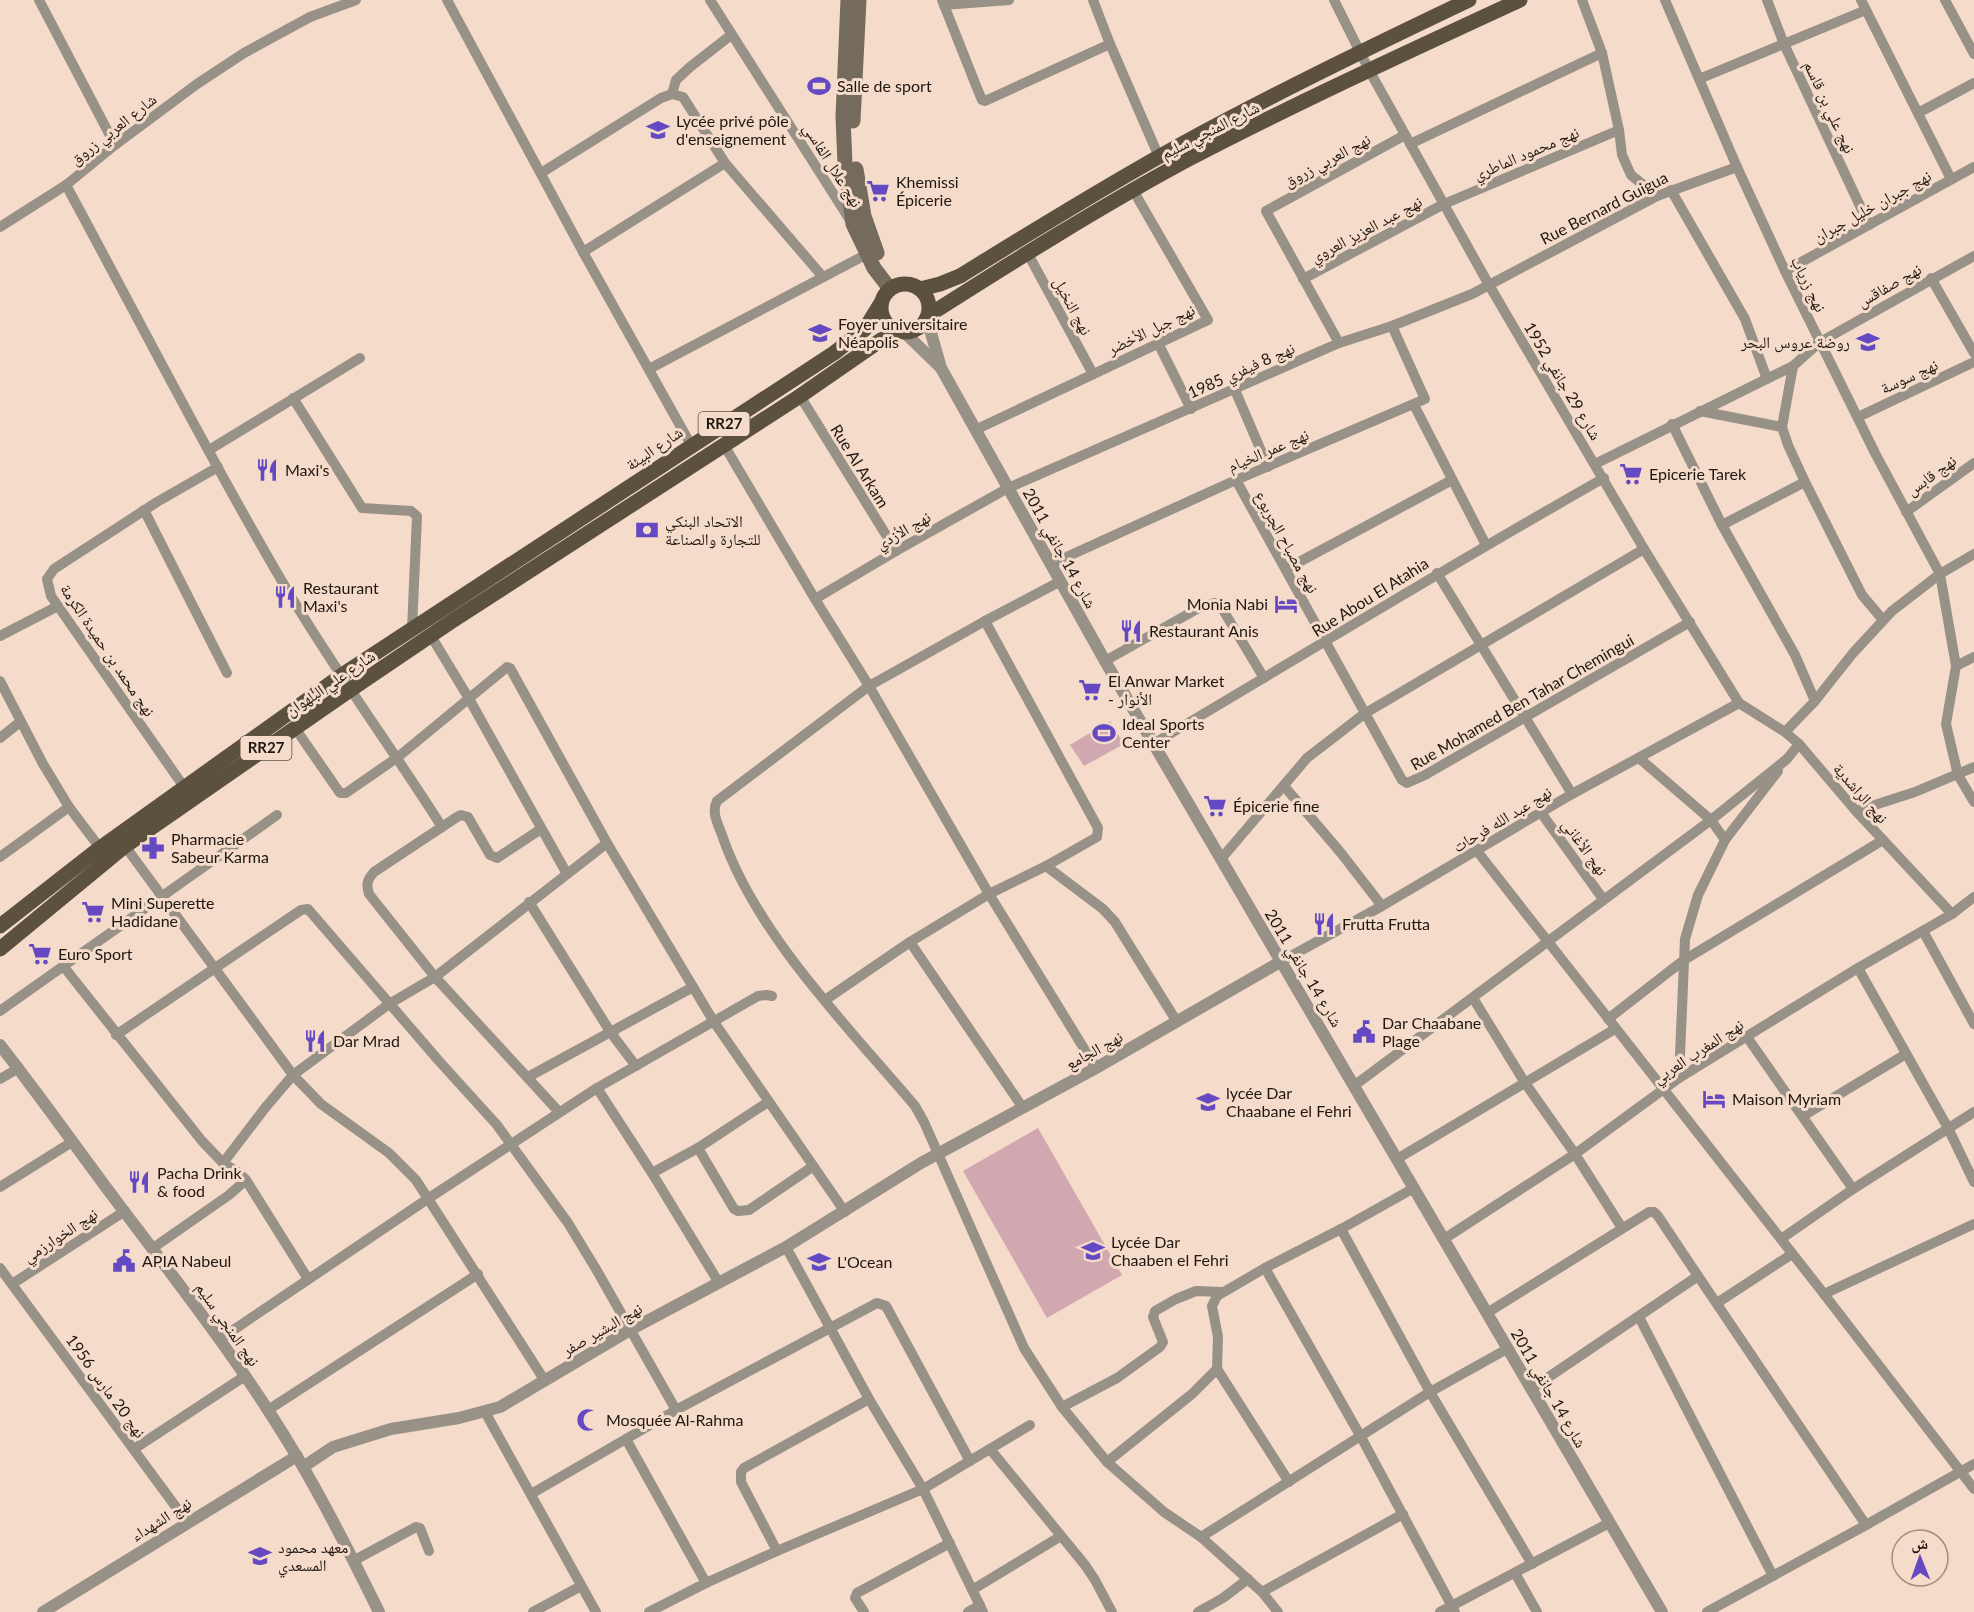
<svg xmlns="http://www.w3.org/2000/svg" width="1974" height="1612" font-family="Lato,'Noto Naskh Arabic',sans-serif">
<style>
.green{fill:#d1a8b0}
.lines{fill:none;stroke-linecap:round;stroke-linejoin:round}
.minor{stroke:#979187;stroke-width:10}
.tertiary{stroke:#979187;stroke-width:12}
.secondary{stroke:#746b5c;stroke-width:15}
.primary{stroke:#5b513e;stroke-width:15}
.labels{text-anchor:middle;stroke-width:6;stroke-linejoin:round;paint-order:stroke}
.shield{fill:#f5dbc9;stroke:#605248;stroke-width:1.5}
.shield-label{font-size:15px;font-weight:bold;fill:#201711}
.poi-label{font-size:16px;fill:#201711;stroke:#f5dbc9;text-anchor:start}
.street-label{font-size:16px;fill:#201711;stroke:#f5dbc9}
</style>
<rect width="100%" height="100%" fill="#f5dbc9"/>
<g class="green">
<path d="M1110,721L1124,744L1084,766L1070,745Z"/>
<path d="M1038,1128L1122,1275L1047,1318L963,1171Z"/>
</g>
<g class="lines">
<g class="minor">
<path d="M39,0L115,145"/>
<path d="M447,0L583,252L691,445"/>
<path d="M710,0L850,220"/>
<path d="M942,0L977,88L982,100L985,101L1110,44"/>
<path d="M1093,0L1110,44L1159,157"/>
<path d="M1334,0L1369,70L1489,285L1644,549L1739,703L1785,732L1799,744L1856,811L1952,914"/>
<path d="M1582,0L1602,53L1619,130L1622,155L1631,175L1657,196"/>
<path d="M1665,0L1737,167L1785,271L1876,455L1940,574L1956,666L1946,724L1958,775L1974,802"/>
<path d="M1767,0L1784,44L1869,225"/>
<path d="M1861,0L1951,179"/>
<path d="M1945,0L1974,54"/>
<path d="M944,5L1009,0"/>
<path d="M1699,79L1866,10"/>
<path d="M672,94L676,80L690,67L731,35"/>
<path d="M1918,113L1974,83"/>
<path d="M1410,144L1602,53"/>
<path d="M725,163L823,277"/>
<path d="M541,173L661,98L672,94L683,97L725,163L583,252"/>
<path d="M66,185C138,318 207,453 283,583C332,667 390,745 442,827"/>
<path d="M1671,190L1745,319L1767,379"/>
<path d="M0,227L66,185L115,145L197,84L244,53L310,17L356,0"/>
<path d="M1027,252L1093,374"/>
<path d="M1785,271L1974,167"/>
<path d="M1931,278L1974,353"/>
<path d="M1303,279L1444,204L1619,130"/>
<path d="M1158,343L1191,409"/>
<path d="M1339,343L1266,211L1405,135"/>
<path d="M649,369L867,254"/>
<path d="M1235,390L1268,467"/>
<path d="M800,396L896,551"/>
<path d="M293,398L362,508L411,511L417,516L412,629"/>
<path d="M1414,405L1486,545"/>
<path d="M1700,411L1782,427"/>
<path d="M1858,417L1974,362"/>
<path d="M1672,424L1722,525L1795,655L1815,701"/>
<path d="M975,430L1208,320L1133,190"/>
<path d="M724,445L815,599L869,686L989,894L1096,1068"/>
<path d="M209,450L360,358"/>
<path d="M1595,464L1793,366L1820,342L1974,256"/>
<path d="M1236,480L1402,780L1407,783L1425,775L1690,622"/>
<path d="M1805,482L1862,595L1883,620"/>
<path d="M144,510L227,673"/>
<path d="M1906,512L1974,463"/>
<path d="M1722,525L1805,482L1788,445L1782,427L1793,366"/>
<path d="M1051,564L1236,480L1425,399L1392,326"/>
<path d="M1286,569L1452,480"/>
<path d="M1437,573L1572,794"/>
<path d="M1061,581L985,621L869,686L717,801C711,812 718,824 722,835C755,933 849,1028 915,1106L924,1122L1024,1348L1062,1407L1107,1462L1164,1512L1201,1537L1262,1592L1278,1612"/>
<path d="M815,599L896,551L1008,488L1339,343L1392,326L1472,294L1657,196L1737,167"/>
<path d="M0,636L58,606"/>
<path d="M431,636L468,697L567,874"/>
<path d="M1105,661L1197,609L1214,603L1223,610L1264,678"/>
<path d="M1956,666L1974,657"/>
<path d="M0,681L43,764L69,807L100,848"/>
<path d="M295,728L340,793H346L398,757L507,667L510,668L607,843L714,1022L845,1212"/>
<path d="M1785,732L1815,701L1853,653L1892,611L1940,574L1974,554"/>
<path d="M0,738L20,722"/>
<path d="M1153,744C1303,655 1452,564 1604,478"/>
<path d="M1639,758L1711,820L1725,840"/>
<path d="M1284,786L1341,853L1382,906"/>
<path d="M184,787L51,596L47,579L54,569L157,502L218,467"/>
<path d="M1856,811L1915,792L1974,767"/>
<path d="M1542,814L1603,899"/>
<path d="M541,829L497,858L490,855L468,817L461,815L457,817L374,872C367,880 366,884 369,894L435,977L559,1112"/>
<path d="M125,846L293,1075L321,1104L389,1153L416,1180L545,1381"/>
<path d="M1477,851L1824,1294L1974,1489"/>
<path d="M0,857L69,807"/>
<path d="M1221,859L1307,758L1364,714L1644,549"/>
<path d="M1046,866L1103,909L1115,922L1177,1022"/>
<path d="M529,902L611,1033L636,1066"/>
<path d="M1923,931L1974,1024"/>
<path d="M910,942L1023,1108"/>
<path d="M1280,962L1382,906L1572,794L1739,703"/>
<path d="M64,967L202,1141L223,1163L238,1172L246,1180L308,1279"/>
<path d="M1858,968L1948,1128L1974,1182"/>
<path d="M1473,998L1525,1083L1575,1154L1622,1228"/>
<path d="M825,1000L910,942L989,894L1046,866L1097,837L1098,828L985,621"/>
<path d="M0,1011L277,815"/>
<path d="M1608,1019L1684,960L1883,840"/>
<path d="M116,1035L301,910L308,909L439,1061L497,1125L568,1223L596,1269L676,1410"/>
<path d="M1747,1037L1853,1189"/>
<path d="M528,1077L693,987"/>
<path d="M1679,1078L1685,939L1698,895L1725,840L1778,771"/>
<path d="M0,1079L19,1068"/>
<path d="M1355,1085L1711,820L1787,759L1799,744"/>
<path d="M597,1088L652,1173L719,1283"/>
<path d="M1803,1116L1906,1054"/>
<path d="M698,1148L734,1209L738,1211L749,1210L812,1167"/>
<path d="M1397,1159L1615,1029"/>
<path d="M223,1163L265,1108L293,1075L389,1004L435,977L607,843"/>
<path d="M652,1173L698,1148L768,1102"/>
<path d="M0,1187L72,1142"/>
<path d="M1341,1229L1430,1392L1532,1564"/>
<path d="M1444,1239L1575,1154L1679,1078L1858,968L1952,914L1974,897"/>
<path d="M1781,1239L1853,1189L1974,1112"/>
<path d="M786,1247L869,1399L923,1489L983,1612"/>
<path d="M153,1248L229,1195L246,1180"/>
<path d="M0,1268L187,1522"/>
<path d="M1265,1268L1361,1437L1455,1612"/>
<path d="M1698,1276L1866,1525"/>
<path d="M12,1284L125,1211"/>
<path d="M1824,1294L1974,1224"/>
<path d="M1717,1303L1792,1254"/>
<path d="M1487,1313L1649,1212H1654L1658,1216L1698,1276L1531,1389"/>
<path d="M1639,1317L1773,1576"/>
<path d="M220,1339L429,1198L597,1088L758,996L767,995L772,996"/>
<path d="M1217,1369L1289,1482"/>
<path d="M1062,1407L1117,1378L1160,1347L1163,1342L1153,1317L1155,1311L1176,1299L1196,1291L1222,1292"/>
<path d="M268,1410L478,1274"/>
<path d="M485,1412L596,1612"/>
<path d="M626,1439L706,1583"/>
<path d="M134,1449L245,1376"/>
<path d="M990,1449L1085,1565L1095,1580L1112,1612"/>
<path d="M1107,1462L1192,1394L1217,1369L1218,1337L1212,1306L1217,1296L1265,1268L1341,1229L1414,1188"/>
<path d="M531,1494L676,1410L877,1303L886,1306L970,1461"/>
<path d="M1201,1537L1430,1392L1507,1349"/>
<path d="M777,1551L741,1482V1472L744,1468L869,1399"/>
<path d="M353,1561L416,1527L420,1528L429,1551"/>
<path d="M1515,1573L1537,1612"/>
<path d="M972,1590L1061,1536"/>
<path d="M1262,1592L1403,1514"/>
<path d="M533,1612L581,1586"/>
<path d="M649,1612L706,1583L777,1551L923,1489L1030,1425"/>
<path d="M864,1612L855,1598L857,1593L950,1543"/>
<path d="M968,1612L980,1605"/>
<path d="M1198,1612L1223,1598L1248,1579"/>
<path d="M1440,1612L1609,1523"/>
<path d="M1707,1612L1866,1525L1974,1464"/>
</g>
<g class="tertiary">
<path d="M927,319L941,368L1105,661L1662,1612"/>
<path d="M905,333L940,367"/>
<path d="M0,1045C40,1096 78,1150 117,1202C179,1284 243,1366 296,1455C326,1505 353,1559 379,1612"/>
<path d="M303,1467L333,1447L391,1429L459,1418L500,1407L630,1330L786,1247L921,1163L1096,1068L1280,962"/>
<path d="M43,1612L297,1456"/>
</g>
<g class="secondary">
<path d="M848,0L843,117L845,164L853,224L874,268L890,289"/>
<path d="M853,121L859,0"/>
<path d="M856,169L864,216L877,253"/>
</g>
<g class="primary">
<circle cx="905" cy="308" r="24"/>
<path d="M920,289L940,284L960,276C1033,231 1105,186 1180,145C1275,93 1372,46 1469,0"/>
<path d="M929,315C1014,261 1098,208 1187,160C1296,103 1408,52 1520,0"/>
<path d="M0,926L100,848L342,675L834,353L865,329L881,303"/>
<path d="M0,949L125,846L350,690L452,621L800,396L881,340L900,331"/>
</g>
</g>
<defs>
<g id="stadium-bare" transform="scale(1.8)"><path d="M0-5a6.5 5 0 1 0 0 10a6.5 5 0 1 0 0-10ZM-3.5-1.8h7v3.6h-7Z" fill="#6449c2" stroke="#f5dbc9" stroke-width="2.5" paint-order="stroke"/></g>
<g id="school-bare" transform="scale(1.8)"><path d="M0-5L7-2L0 1L-7-2ZM-4 1L0 2.5L4 1V4Q0 6-4 4Z" fill="#6449c2" stroke="#f5dbc9" stroke-width="2.5" paint-order="stroke"/></g>
<g id="supermarket-bare" transform="scale(1.8)"><path d="M-6-5.5h2.5l.6 2H6L4.5 2H-2.5L-4.4-4H-6ZM-1.5 3.2a1.3 1.3 0 1 0 .1 0ZM3 3.2a1.3 1.3 0 1 0 .1 0Z" fill="#6449c2" stroke="#f5dbc9" stroke-width="2.5" paint-order="stroke"/></g>
<g id="university-bare" transform="scale(1.8)"><path d="M0-5L7-2L0 1L-7-2ZM-4 1L0 2.5L4 1V4Q0 6-4 4Z" fill="#6449c2" stroke="#f5dbc9" stroke-width="2.5" paint-order="stroke"/></g>
<g id="restaurant-bare" transform="scale(1.8)"><path d="M-5-6h1v4h1v-4h1v4h1v-4h1v5L-1.5 .5V6h-2V.5L-5-1ZM5-6V6H3V1.5H1.5Q1.5-4 5-6Z" fill="#6449c2" stroke="#f5dbc9" stroke-width="2.5" paint-order="stroke"/></g>
<g id="bank-bare" transform="scale(1.8)"><path d="M-6-4H6V4H-6ZM0-2.3a2.3 2.3 0 1 0 0 4.6a2.3 2.3 0 1 0 0-4.6Z" fill="#6449c2" stroke="#f5dbc9" stroke-width="2.5" paint-order="stroke"/></g>
<g id="hotel-bare" transform="scale(1.8)"><path d="M-6-4.5h1.5V1H6V5H4.5V3h-9V5H-6ZM-4 0a1.8 1.8 0 1 1 3.6 0ZM.5 0V-2.5h3Q6-2.5 6 0Z" fill="#6449c2" stroke="#f5dbc9" stroke-width="2.5" paint-order="stroke"/></g>
<g id="pharmacy-bare" transform="scale(1.8)"><path d="M-2-6h4v4h4v4h-4v4h-4v-4h-4v-4h4Z" fill="#6449c2" stroke="#f5dbc9" stroke-width="2.5" paint-order="stroke"/></g>
<g id="civic-bare" transform="scale(1.8)"><path d="M-.6-6.5H3V-4.5H.6V-3L4-1V1h2V6H-6V1h2V-1L-.6-3ZM-1.2 2.5V6h2.4V2.5Z" fill="#6449c2" stroke="#f5dbc9" stroke-width="2.5" paint-order="stroke"/></g>
<g id="mosque-bare" transform="scale(1.8)"><path d="M3.5-4.9A6 6 0 1 0 3.5 4.9A5 5 0 1 1 3.5-4.9Z" fill="#6449c2" stroke="#f5dbc9" stroke-width="2.5" paint-order="stroke"/></g>
</defs>
<g fill-rule="evenodd">
<use href="#stadium-bare" x="819" y="86"/>
<use href="#school-bare" x="658" y="130"/>
<use href="#supermarket-bare" x="878" y="191"/>
<use href="#university-bare" x="820" y="333"/>
<use href="#school-bare" x="1868" y="342"/>
<use href="#restaurant-bare" x="267" y="470"/>
<use href="#supermarket-bare" x="1631" y="474"/>
<use href="#bank-bare" x="647" y="530"/>
<use href="#restaurant-bare" x="285" y="597"/>
<use href="#hotel-bare" x="1286" y="604"/>
<use href="#restaurant-bare" x="1131" y="631"/>
<use href="#supermarket-bare" x="1090" y="690"/>
<use href="#stadium-bare" x="1104" y="733"/>
<use href="#supermarket-bare" x="1215" y="806"/>
<use href="#pharmacy-bare" x="153" y="848"/>
<use href="#supermarket-bare" x="93" y="912"/>
<use href="#restaurant-bare" x="1324" y="924"/>
<use href="#supermarket-bare" x="40" y="954"/>
<use href="#civic-bare" x="1364" y="1032"/>
<use href="#restaurant-bare" x="315" y="1041"/>
<use href="#hotel-bare" x="1714" y="1099"/>
<use href="#school-bare" x="1208" y="1102"/>
<use href="#restaurant-bare" x="139" y="1182"/>
<use href="#school-bare" x="1093" y="1251"/>
<use href="#civic-bare" x="124" y="1261"/>
<use href="#university-bare" x="819" y="1262"/>
<use href="#mosque-bare" x="588" y="1420"/>
<use href="#school-bare" x="260" y="1556"/>
</g>
<g class="labels">
<g class="shield">
<rect x="698.5" y="412" width="51" height="24" rx="4.5"/>
<rect x="240.5" y="736" width="51" height="24" rx="4.5"/>
</g>
<g class="shield-label">
<text x="724" y="429">RR27</text>
<text x="266" y="753">RR27</text>
</g>
<g class="poi-label">
<text x="837" y="92">Salle de sport</text>
<text x="676" y="127">Lycée privé pôle<tspan x="676" dy="18">d'enseignement</tspan></text>
<text x="896" y="188">Khemissi<tspan x="896" dy="18">Épicerie</tspan></text>
<text x="838" y="330">Foyer universitaire<tspan x="838" dy="18">Néapolis</tspan></text>
<text x="1850" y="348" text-anchor="end">روضة عروس البحر</text>
<text x="285" y="476">Maxi's</text>
<text x="1649" y="480">Epicerie Tarek</text>
<text x="665" y="527">الاتحاد البنكي<tspan x="665" dy="18">للتجارة والصناعة</tspan></text>
<text x="303" y="594">Restaurant<tspan x="303" dy="18">Maxi's</tspan></text>
<text x="1268" y="610" text-anchor="end">Monia Nabi</text>
<text x="1149" y="637">Restaurant Anis</text>
<text x="1108" y="687">El Anwar Market<tspan x="1108" dy="18">- الأنوار</tspan></text>
<text x="1122" y="730">Ideal Sports<tspan x="1122" dy="18">Center</tspan></text>
<text x="1233" y="812">Épicerie fine</text>
<text x="171" y="845">Pharmacie<tspan x="171" dy="18">Sabeur Karma</tspan></text>
<text x="111" y="909">Mini Superette<tspan x="111" dy="18">Hadidane</tspan></text>
<text x="1342" y="930">Frutta Frutta</text>
<text x="58" y="960">Euro Sport</text>
<text x="1382" y="1029">Dar Chaabane<tspan x="1382" dy="18">Plage</tspan></text>
<text x="333" y="1047">Dar Mrad</text>
<text x="1226" y="1099">lycée Dar<tspan x="1226" dy="18">Chaabane el Fehri</tspan></text>
<text x="1732" y="1105">Maison Myriam</text>
<text x="157" y="1179">Pacha Drink<tspan x="157" dy="18">&amp; food</tspan></text>
<text x="1111" y="1248">Lycée Dar<tspan x="1111" dy="18">Chaaben el Fehri</tspan></text>
<text x="142" y="1267">APIA Nabeul</text>
<text x="837" y="1268">L'Ocean</text>
<text x="606" y="1426">Mosquée Al-Rahma</text>
<text x="278" y="1553">معهد محمود<tspan x="278" dy="18">المسعدي</tspan></text>
</g>
<g class="street-label">
<text transform="translate(1830 107) rotate(65)" y="6">نهج علي بن قاسم</text>
<text transform="translate(113 129) rotate(-38)" y="6">شارع العربي زروق</text>
<text transform="translate(1210 130) rotate(-27)" y="6">شارع المنجي سليم</text>
<text transform="translate(1526 153) rotate(-23)" y="6">نهج محمود الماطري</text>
<text transform="translate(1327 160) rotate(-28)" y="6">نهج العربي زروق</text>
<text transform="translate(833 165) rotate(58)" y="6">نهج علال الفاسي</text>
<text transform="translate(1872 206) rotate(-29)" y="6">نهج جبران خليل جبران</text>
<text transform="translate(1604 208) rotate(-27)" y="6">Rue Bernard Guigua</text>
<text transform="translate(1366 229) rotate(-28)" y="6">نهج عبد العزيز العروي</text>
<text transform="translate(1809 284) rotate(64)" y="6">نهج زرياب</text>
<text transform="translate(1889 285) rotate(-30)" y="6">نهج صفاقس</text>
<text transform="translate(1073 306) rotate(62)" y="6">نهج النخيل</text>
<text transform="translate(1151 329) rotate(-26)" y="6">نهج جبل الأخضر</text>
<text transform="translate(1241 370) rotate(-24)" y="6">نهج 8 فيفري 1985</text>
<text transform="translate(1909 376) rotate(-25)" y="6">نهج سوسة</text>
<text transform="translate(1563 381) rotate(59)" y="6">شارع 29 جانفي 1952</text>
<text transform="translate(654 448) rotate(-34)" y="6">شارع البيئة</text>
<text transform="translate(1268 450) rotate(-23)" y="6">نهج عمر الخيام</text>
<text transform="translate(860 466) rotate(58)" y="6">Rue Al Arkam</text>
<text transform="translate(1931 475) rotate(-36)" y="6">نهج قابس</text>
<text transform="translate(903 530) rotate(-30)" y="6">نهج الأزدي</text>
<text transform="translate(1287 542) rotate(61)" y="6">نهج مصباح الجربوع</text>
<text transform="translate(1060 548) rotate(61)" y="6">شارع 14 جانفي 2011</text>
<text transform="translate(1370 597) rotate(-32)" y="6">Rue Abou El Atahia</text>
<text transform="translate(108 650) rotate(56)" y="6">نهج محمد بن حميدة الكرمة</text>
<text transform="translate(330 683) rotate(-34)" y="6">شارع علي البلهوان</text>
<text transform="translate(1522 702) rotate(-30)" y="6">Rue Mohamed Ben Tahar Chemingui</text>
<text transform="translate(1861 793) rotate(49)" y="6">نهج الراشدية</text>
<text transform="translate(1502 819) rotate(-31)" y="6">نهج عبد الله فرحات</text>
<text transform="translate(1585 847) rotate(54)" y="6">نهج الأغاني</text>
<text transform="translate(1304 968) rotate(59)" y="6">شارع 14 جانفي 2011</text>
<text transform="translate(1094 1050) rotate(-29)" y="6">نهج الجامع</text>
<text transform="translate(1698 1051) rotate(-33)" y="6">نهج المغرب العربي</text>
<text transform="translate(60 1235) rotate(-33)" y="6">نهج الخوارزمي</text>
<text transform="translate(228 1324) rotate(55)" y="6">نهج المنجي سليم</text>
<text transform="translate(602 1329) rotate(-30)" y="6">نهج البشير صفر</text>
<text transform="translate(106 1386) rotate(54)" y="6">نهج 20 مارس 1956</text>
<text transform="translate(1549 1388) rotate(60)" y="6">شارع 14 جانفي 2011</text>
<text transform="translate(161 1519) rotate(-32)" y="6">نهج الشهداء</text>
</g>
</g>
<g transform="translate(1920 1558) rotate(359)"><circle r="28" fill="#f5dbc9" stroke="#a08d7f" stroke-width="1.5"/>
<path d="M0-4.5L10 22L0 15L-10 22Z" fill="#6449c2"/>
<text y="-9" font-size="16" font-weight="bold" text-anchor="middle" fill="#201711">ش</text>
</g>
</svg>
